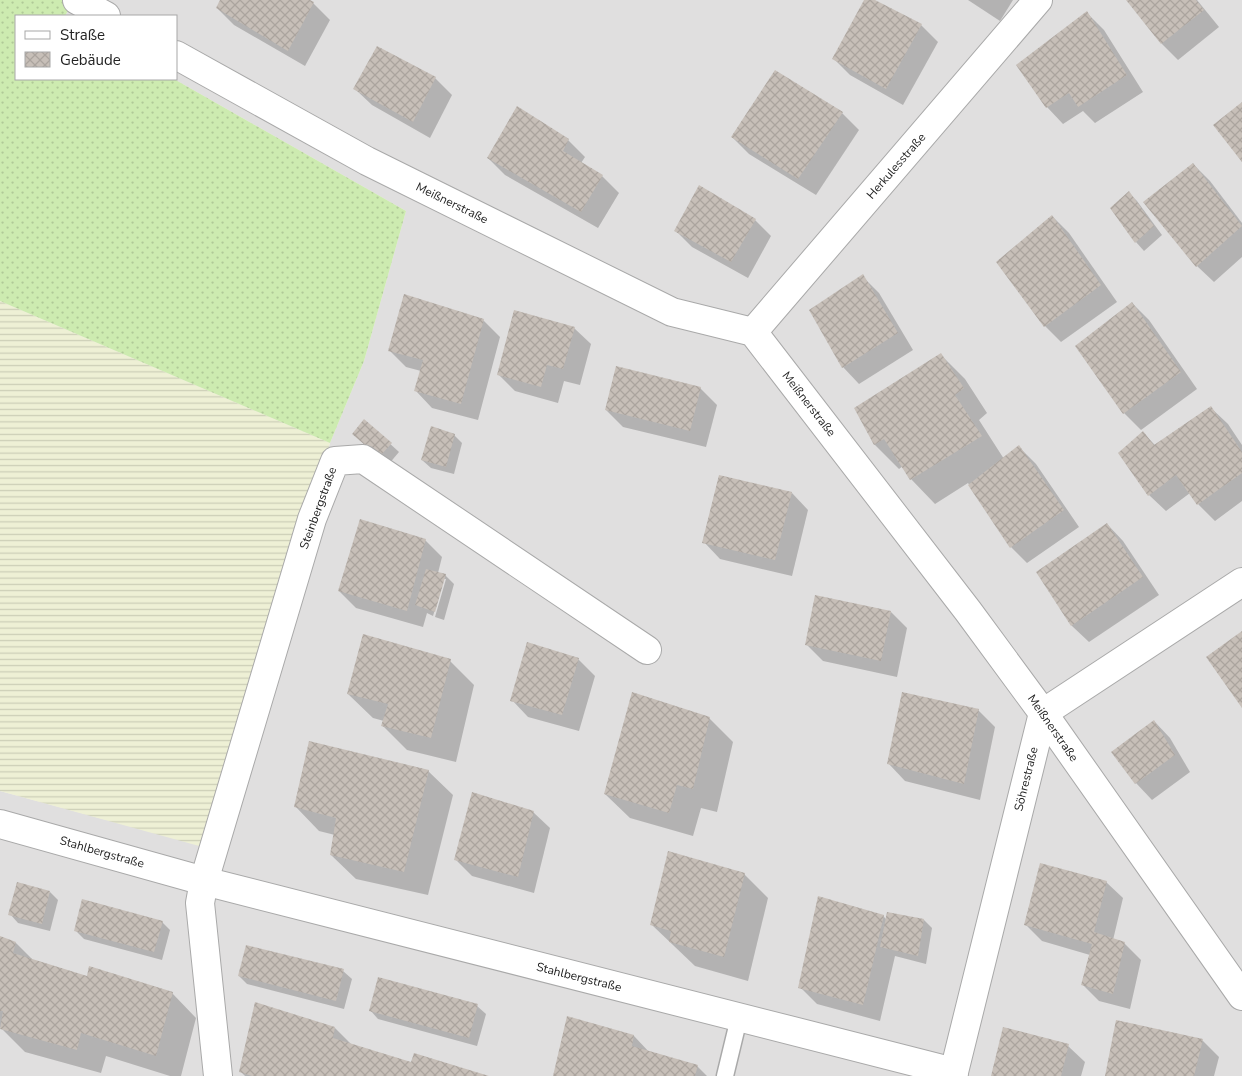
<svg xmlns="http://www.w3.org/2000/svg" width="1242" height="1076" font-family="'Nunito Sans',sans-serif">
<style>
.residential{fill:#e0dfdf}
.farmland{fill:url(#farmland-rules)}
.grass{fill:url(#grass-dots)}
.shadow{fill:#0003}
.building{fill:url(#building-cross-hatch)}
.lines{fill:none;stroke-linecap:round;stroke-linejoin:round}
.lane-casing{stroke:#a9a9a9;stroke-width:19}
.street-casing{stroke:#a9a9a9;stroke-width:30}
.lane{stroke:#fff;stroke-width:16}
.street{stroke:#fff;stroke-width:28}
.labels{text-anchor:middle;stroke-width:4.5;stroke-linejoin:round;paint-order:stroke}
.street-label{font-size:12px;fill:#222;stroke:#fff}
</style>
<defs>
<pattern id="farmland-rules" width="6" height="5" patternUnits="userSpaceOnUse" patternTransform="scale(1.25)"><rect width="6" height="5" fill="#eef0d5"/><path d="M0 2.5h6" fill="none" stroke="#ccceb7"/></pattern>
<pattern id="grass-dots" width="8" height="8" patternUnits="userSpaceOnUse" patternTransform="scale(1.25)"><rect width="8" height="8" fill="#cdebb0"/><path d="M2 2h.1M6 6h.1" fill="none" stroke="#b0c997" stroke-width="1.8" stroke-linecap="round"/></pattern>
<pattern id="building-cross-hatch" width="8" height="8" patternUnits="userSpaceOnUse" patternTransform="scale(1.25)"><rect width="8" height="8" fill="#c7bfb8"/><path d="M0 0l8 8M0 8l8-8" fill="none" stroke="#aba49e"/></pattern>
</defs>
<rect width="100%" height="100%" fill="#f2efe9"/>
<path class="residential" d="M74,0H1242V1076H0V791L210,848L330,443L364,361L406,211L174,79H176V16H65Z"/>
<path class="farmland" d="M0,301L330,443L210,849L0,791Z"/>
<path class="grass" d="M0,0H74L65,16H16V79H174L406,211L364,361L330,443L0,301Z"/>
<g class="shadow">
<path d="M222,0H307L313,3L330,20L305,66L234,25L217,8Z"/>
<path d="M866,0H873L921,25L938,42L903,105L850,75L834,59Z"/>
<path d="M968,0H1013L1000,21Z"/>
<path d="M1128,0H1197L1219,27L1178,60L1162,44Z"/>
<path d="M1087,13L1104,30L1143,92L1095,123L1083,111L1063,124L1047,107Z"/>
<path d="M775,72L842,113L859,130L816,195L749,154L732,137Z"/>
<path d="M435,78L452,95L430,138L372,105L355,89Z"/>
<path d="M568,140L585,157L581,163L602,176L619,193L598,228L505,175L488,158Z"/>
<path d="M1193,164L1210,181L1242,223V257L1214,282L1197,266Z"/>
<path d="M1129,193L1137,201L1162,235L1144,251L1136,242L1112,209Z"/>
<path d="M1052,216L1069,233L1117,302L1061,342L1045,326Z"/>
<path d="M755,220L771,236L748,278L692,247L675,230Z"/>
<path d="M862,276L879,293L913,350L859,384L843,367Z"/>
<path d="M1132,303L1149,320L1197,389L1141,430L1124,413L1076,346Z"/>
<path d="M483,320L500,337L478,420L432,408L416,391L421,371L406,367L389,350Z"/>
<path d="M574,328L591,344L580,385L564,381L558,403L515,391L498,374Z"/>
<path d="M941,355L965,379L987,413L979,420L1004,459L1019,447L1036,464L1079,527L1027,563L1011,547L968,483L935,504L911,479L903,466L899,469L875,445L855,408Z"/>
<path d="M700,388L717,405L706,447L623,427L606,410Z"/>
<path d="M1211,408L1228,424L1242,445V501L1215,521L1198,504L1190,493L1166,511L1149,495L1143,433L1156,446Z"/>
<path d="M364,420L399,452L388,465L362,442Z"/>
<path d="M454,435L462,443L454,474L431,468L422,460Z"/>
<path d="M792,493L808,510L792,576L720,559L704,542Z"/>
<path d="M1107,524L1123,541L1159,595L1089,642L1072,626L1038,572Z"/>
<path d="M425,540L442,557L438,573L445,575L454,584L444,620L435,617L446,579H444L433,616L427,613L423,627L356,608L339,591Z"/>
<path d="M891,612L907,628L897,677L823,661L806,644Z"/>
<path d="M578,659L595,676L579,731L528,717L512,700Z"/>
<path d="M450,661L474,685L456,762L407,750L383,726L384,721L373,718L348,694Z"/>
<path d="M978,710L995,727L980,800L905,781L889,764Z"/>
<path d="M709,718L733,742L717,812L701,808L693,836L630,818L605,794Z"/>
<path d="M1154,721L1170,738L1190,772L1152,800L1136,783Z"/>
<path d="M428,771L453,795L428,895L356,879L331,855L335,835L319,831L295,806Z"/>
<path d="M533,812L550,828L534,893L472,876L455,859Z"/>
<path d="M744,874L768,898L748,981L695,966L652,925Z"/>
<path d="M1106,882L1123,898L1113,940L1124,943L1141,960L1130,1009L1099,1001L1082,984L1090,955L1042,941L1026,925Z"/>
<path d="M50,892L58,900L50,931L18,923L10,914Z"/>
<path d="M883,916L887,920H924L932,928L926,964L895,956L880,1021L817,1004L800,987Z"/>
<path d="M162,922L170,930L162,960L84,939L75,930Z"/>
<path d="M0,938L16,943L34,961L88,978L172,993L196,1018L181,1076H170L106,1056L101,1073L25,1052L0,1027Z"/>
<path d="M343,971L352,979L344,1009L247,984L239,976Z"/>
<path d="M477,1006L486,1014L477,1046L378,1019L370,1010Z"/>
<path d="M335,1028L352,1045L412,1063L486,1076H245L241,1072Z"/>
<path d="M634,1036L650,1053L697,1066L707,1076H554Z"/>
<path d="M1202,1040L1219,1057L1214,1076H1106Z"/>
<path d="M1068,1046L1085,1062L1081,1076H993Z"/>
</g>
<g class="building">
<path d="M220,0H310L314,2L288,51L216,8Z"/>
<path d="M864,0H875L922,24L886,89L832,59Z"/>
<path d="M1126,0H1196L1204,10L1161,44Z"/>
<path d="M1087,11L1127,75L1078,107L1069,93L1046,108L1016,65Z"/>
<path d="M377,46L436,77L413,122L353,89Z"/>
<path d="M775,70L843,112L798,179L731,137Z"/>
<path d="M1242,102V162L1213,125Z"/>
<path d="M517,106L569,139L563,151L603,175L581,212L487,158Z"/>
<path d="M1193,163L1242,226L1196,267L1143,202Z"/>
<path d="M699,185L756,219L731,262L674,231Z"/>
<path d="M1129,191L1154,226L1135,243L1110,208Z"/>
<path d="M1052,215L1101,285L1044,327L996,262Z"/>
<path d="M863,274L898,333L842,368L809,310Z"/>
<path d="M404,294L484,319L461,404L414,391L423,360L388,351Z"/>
<path d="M1132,302L1181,372L1123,414L1075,346Z"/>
<path d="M514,310L575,327L563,369L547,365L541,387L497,375Z"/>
<path d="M941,353L964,388L955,395L982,436L910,480L884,439L874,445L854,408Z"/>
<path d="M616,366L701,387L690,431L605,410Z"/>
<path d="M1211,406L1242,452V473L1197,505L1176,475L1148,496L1118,453L1143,431L1154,445Z"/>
<path d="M364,419L392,443L379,457L352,434Z"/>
<path d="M431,426L455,434L446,467L421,460Z"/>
<path d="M1019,445L1064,510L1010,548L968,485Z"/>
<path d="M719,475L792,492L775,560L702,543Z"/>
<path d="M360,519L426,539L407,611L338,591Z"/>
<path d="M1107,523L1143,577L1071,626L1036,572Z"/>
<path d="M426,569L446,574L435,612L415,605Z"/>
<path d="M815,595L891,611L881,661L805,645Z"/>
<path d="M1242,631V708L1206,657Z"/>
<path d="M363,634L451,659L431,738L381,726L388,704L347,694Z"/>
<path d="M527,642L579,658L562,715L510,701Z"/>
<path d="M632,692L710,717L693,789L677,785L669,813L604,794Z"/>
<path d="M902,692L979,709L964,784L887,764Z"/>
<path d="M1154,720L1175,755L1135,784L1111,752Z"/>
<path d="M309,741L429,770L404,872L330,855L336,818L294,807Z"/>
<path d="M472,792L534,811L518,877L454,860Z"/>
<path d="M668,851L745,873L724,957L669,942L671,931L650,925Z"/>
<path d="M1040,863L1107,881L1094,932L1125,942L1113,994L1081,985L1092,944L1024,925Z"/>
<path d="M17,882L50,891L42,924L8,915Z"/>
<path d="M818,896L884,915L863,1005L798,988Z"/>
<path d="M82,899L163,921L154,952L74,931Z"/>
<path d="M887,912L924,919L918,956L880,947Z"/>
<path d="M0,936L16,942L13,953L87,976L89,966L173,992L156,1056L81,1033L77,1050L0,1029L3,1011H0Z"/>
<path d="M246,945L344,969L336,1001L238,976Z"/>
<path d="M378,977L478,1004L469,1038L369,1011Z"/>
<path d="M255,1002L335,1027L333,1038L411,1062L414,1053L489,1076H252L239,1072Z"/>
<path d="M567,1016L634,1035L632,1046L698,1065L695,1076H553Z"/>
<path d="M1116,1020L1203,1039L1194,1076H1105Z"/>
<path d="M1003,1027L1069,1044L1061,1076H991Z"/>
</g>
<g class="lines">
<g class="lane-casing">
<path id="lane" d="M725,1076L739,1018"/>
</g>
<g class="street-casing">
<g id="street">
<path d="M77,0L106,16"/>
<path d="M176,55L367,161L672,312L753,332L968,611L1043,713L1242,996"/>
<path d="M753,332L1038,0"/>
<path d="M0,824L204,881L954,1072"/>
<path d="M218,1076L200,903L204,881L312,519L335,461L363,459L647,650"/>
<path d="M953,1076L1043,713L1242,582"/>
</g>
</g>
<use href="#lane" class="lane"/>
<use href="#street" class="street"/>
</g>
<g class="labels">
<g class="street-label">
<text transform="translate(896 166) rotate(-49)" y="4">Herkulesstraße</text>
<text transform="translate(452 203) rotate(26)" y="4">Meißnerstraße</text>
<text transform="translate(809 404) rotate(52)" y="4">Meißnerstraße</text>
<text transform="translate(318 508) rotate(-70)" y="4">Steinbergstraße</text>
<text transform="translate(1053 728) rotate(55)" y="4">Meißnerstraße</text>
<text transform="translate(1026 779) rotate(-76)" y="4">Söhrestraße</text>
<text transform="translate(102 852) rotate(16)" y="4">Stahlbergstraße</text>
<text transform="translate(579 977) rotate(14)" y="4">Stahlbergstraße</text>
</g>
</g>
<rect x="15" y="15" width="162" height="65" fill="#ffffff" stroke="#a7a7a7"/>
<rect x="25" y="31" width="25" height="8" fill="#ffffff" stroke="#a7a7a7"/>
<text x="60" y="40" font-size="15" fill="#222222">Straße</text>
<rect x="25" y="52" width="25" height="15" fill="url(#building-cross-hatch)" stroke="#a7a7a7"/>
<text x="60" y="65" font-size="15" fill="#222222">Gebäude</text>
</svg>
